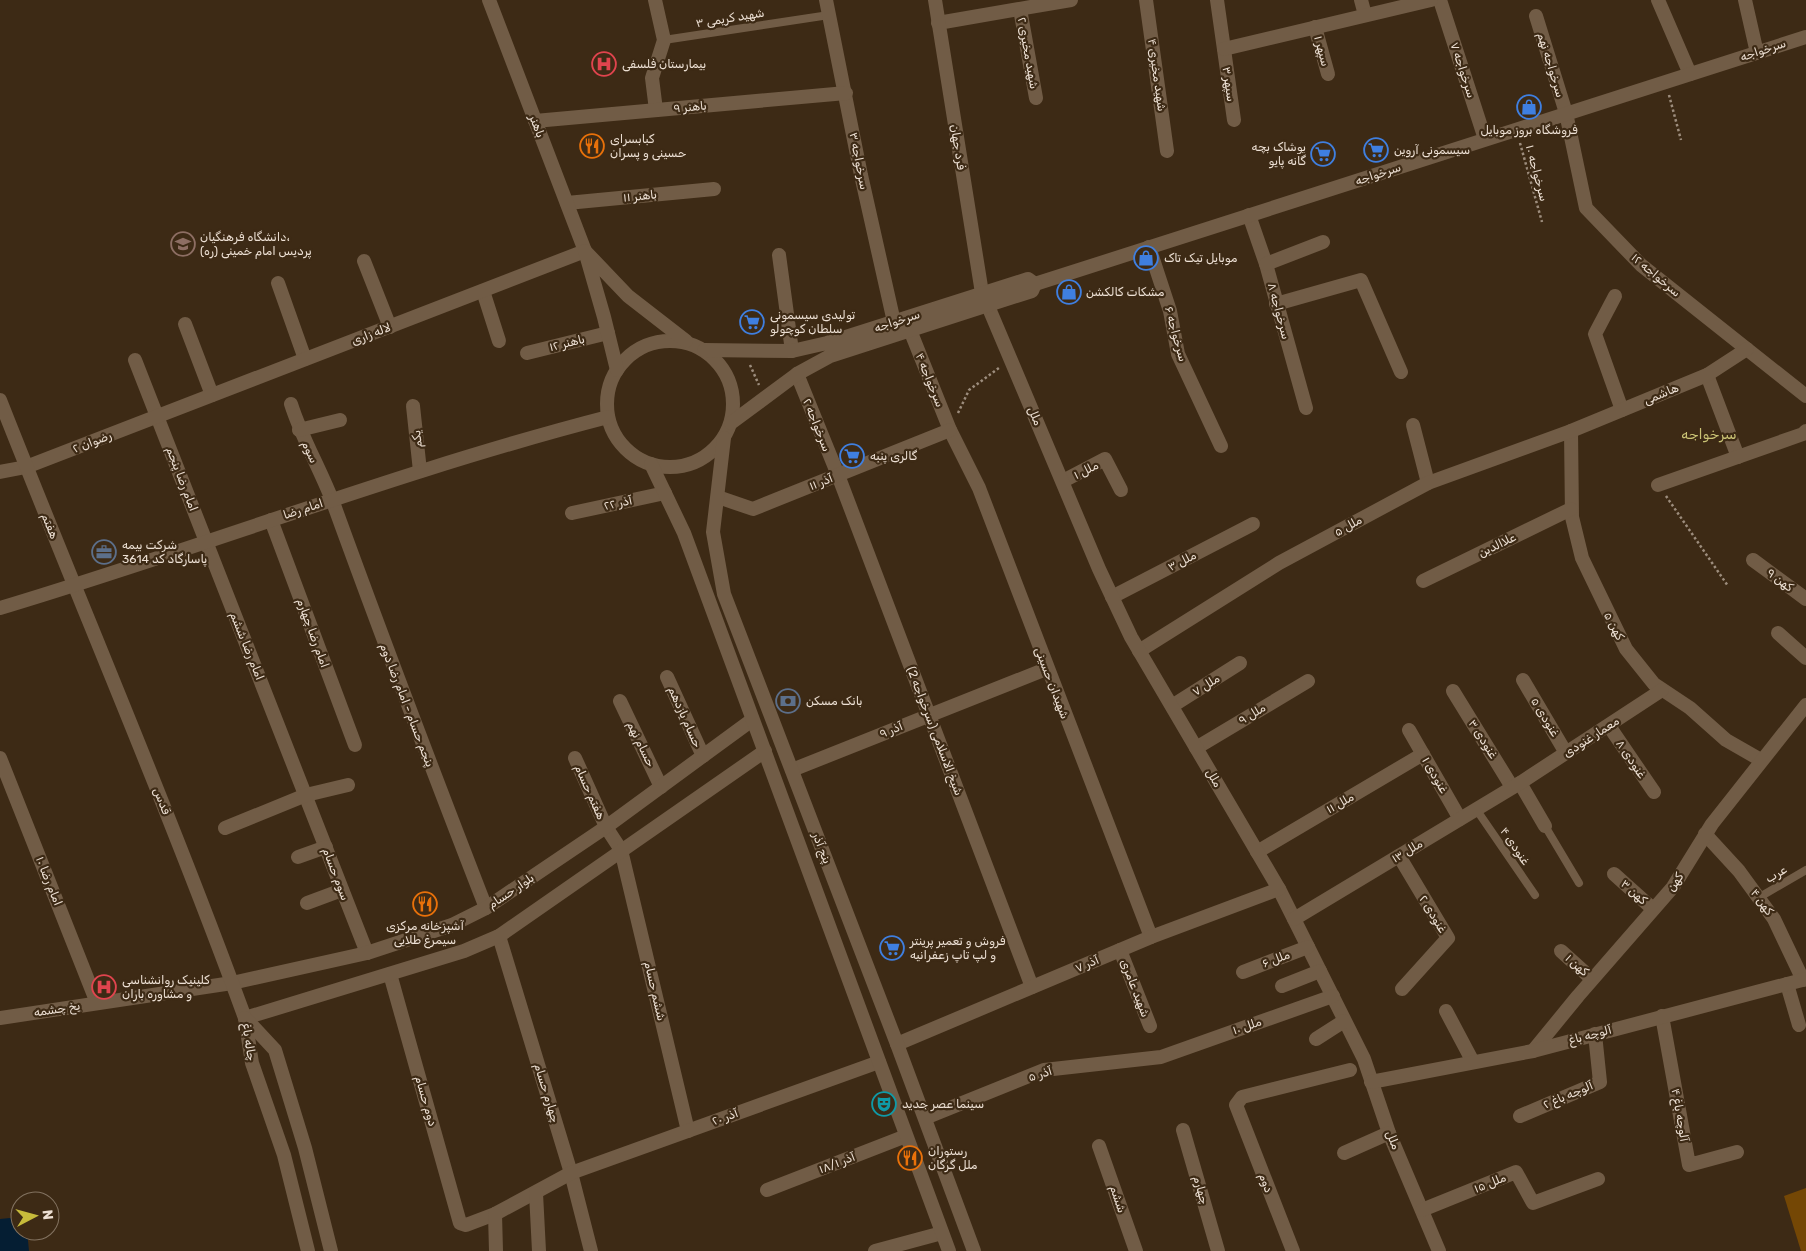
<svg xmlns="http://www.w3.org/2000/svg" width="1806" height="1251" font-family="Rubik,Cairo,sans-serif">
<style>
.green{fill:#744705}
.water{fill:#051e33}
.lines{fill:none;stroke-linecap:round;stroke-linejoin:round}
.path{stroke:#9d8d7d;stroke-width:2.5;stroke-dasharray:2.5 2.5;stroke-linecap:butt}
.service{stroke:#715c46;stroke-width:8}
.minor{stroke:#715c46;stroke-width:14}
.tertiary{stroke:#715c46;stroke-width:14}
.secondary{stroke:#715c46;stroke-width:14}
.labels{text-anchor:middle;stroke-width:4.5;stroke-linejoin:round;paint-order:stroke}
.street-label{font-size:12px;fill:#ede0d4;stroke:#3d2a15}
.poi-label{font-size:12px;fill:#ede0d4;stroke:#3d2a15;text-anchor:start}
.neighbourhood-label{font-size:14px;fill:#cac375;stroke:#3d2a15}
</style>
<rect width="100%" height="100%" fill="#3d2a15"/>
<path class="green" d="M1806,1188V1251H1801L1784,1196Z"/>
<path class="water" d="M20,1217V1231H27L29,1251H0V1219Z"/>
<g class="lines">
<g class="path">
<path d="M1669,95L1681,140"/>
<path d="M1520,143L1542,222"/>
<path d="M750,365L759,385"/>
<path d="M958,413L969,390L999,368"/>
<path d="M1666,496L1728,586"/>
</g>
<g class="service">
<path d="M664,40L829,15"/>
<path d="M1476,809L1535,895"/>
<path d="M1545,826L1579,883"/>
<path d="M1758,898L1806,870"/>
</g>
<g class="minor">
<path d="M655,0L664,40L652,78L656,110"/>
<path d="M826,0L861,175L894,322"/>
<path d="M1146,0L1167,151"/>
<path d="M1217,0L1234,120"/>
<path d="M1361,0L1365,15"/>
<path d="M1440,0L1485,139"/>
<path d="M1658,0L1690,74"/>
<path d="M1745,0L1757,53"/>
<path d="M1020,9L1036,98"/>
<path d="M1536,16L1566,113L1586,208L1641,265L1806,396"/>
<path d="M938,23L1071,0"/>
<path d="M1315,27L1328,74"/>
<path d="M1224,49L1431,0"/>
<path d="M535,121L846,93"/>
<path d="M567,203L714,189"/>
<path d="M1249,215L1266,264L1306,408"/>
<path d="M1149,247L1170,311L1178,354L1221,446"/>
<path d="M779,255L792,351"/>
<path d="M364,261L390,327"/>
<path d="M1266,264L1323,242"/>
<path d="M278,283L305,359"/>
<path d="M483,291L499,341"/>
<path d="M1615,296L1595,334L1622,410"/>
<path d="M1276,304L1361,280L1401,372"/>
<path d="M185,324L212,395"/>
<path d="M910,330L950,430L979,488L1151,937"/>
<path d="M527,353L608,333"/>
<path d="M135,360L367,953"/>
<path d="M797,374L838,475L1032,987"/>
<path d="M1707,375L1738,457"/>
<path d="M291,404C302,439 321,470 334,505C383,640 434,774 486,908"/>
<path d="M413,406L420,471"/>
<path d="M1413,425L1428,483"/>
<path d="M299,430L340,420"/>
<path d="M1571,431L1572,517L1582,558L1626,649L1654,684L1690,708L1726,740L1761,760"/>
<path d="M0,472L26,467L585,251"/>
<path d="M1063,481L1105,459L1121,490"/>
<path d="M1658,485L1803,434L1806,431"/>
<path d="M718,497L753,509L950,430"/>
<path d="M572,513L665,493"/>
<path d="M271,520L355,745"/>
<path d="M1753,560L1806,599"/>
<path d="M1423,581L1571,509"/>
<path d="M1112,597L1253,524"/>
<path d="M1778,633L1806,658"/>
<path d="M1139,651L1279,563L1428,483L1571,431L1707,375L1747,349"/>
<path d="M667,677L703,756"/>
<path d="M1523,680L1566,753"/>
<path d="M1453,691L1512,787"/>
<path d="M620,701L661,787"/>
<path d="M1172,706L1240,663"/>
<path d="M1609,726L1654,792"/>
<path d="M1409,730L1460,819"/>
<path d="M1196,748L1308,681"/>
<path d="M0,758L97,1003"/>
<path d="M575,758L606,827"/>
<path d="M792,770L1046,669"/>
<path d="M1520,783L1545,826"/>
<path d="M225,828L306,795L348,785"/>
<path d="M1705,834L1739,871L1774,919L1803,980"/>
<path d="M621,850L688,1131"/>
<path d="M1257,852L1423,754"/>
<path d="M1399,856L1448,938L1402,989"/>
<path d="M298,857L326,847"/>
<path d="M1614,874L1653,909"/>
<path d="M1279,889L1364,1059L1389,1133L1439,1251"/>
<path d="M307,903L342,890"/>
<path d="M1294,919L1520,783L1662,690"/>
<path d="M499,936L571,1173L591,1251"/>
<path d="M1120,950L1150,1026"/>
<path d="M1561,951L1592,979"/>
<path d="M1243,972L1308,947"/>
<path d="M390,974L460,1223L466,1225L495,1214L571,1173L879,1062"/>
<path d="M1787,984L1799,1025"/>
<path d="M1282,986L1320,971"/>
<path d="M1446,1011L1473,1062"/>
<path d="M1662,1016L1689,1165L1737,1152"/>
<path d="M1316,1039L1344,1021"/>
<path d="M1533,1051L1578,996L1673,887L1712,824L1806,705"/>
<path d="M1371,1082L1533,1051L1806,979"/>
<path d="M1520,1116L1600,1082L1595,1034"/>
<path d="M1183,1130L1218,1251"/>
<path d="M1099,1146L1136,1251"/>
<path d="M1344,1153L1389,1133"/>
<path d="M767,1190L906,1136"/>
<path d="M536,1193L539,1251"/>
<path d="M1422,1210L1516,1172L1533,1203L1598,1179"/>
<path d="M495,1214L496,1251"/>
<path d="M875,1251L942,1233"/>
<path d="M1293,1251L1236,1105L1242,1097L1350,1070"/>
</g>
<g class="tertiary">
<path d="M935,0L982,293"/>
<path d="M606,827L621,850"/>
<path d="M0,1018L232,983L367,953L452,925L486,908L606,827L752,720"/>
<path d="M245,1018L464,951L499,936L765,751"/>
<path d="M897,1044L1151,937L1279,889L1131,637L1099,569L988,306"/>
<path d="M925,1118L1044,1070L1161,1057L1333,996"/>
</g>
<g class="secondary">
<path d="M489,0L585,251"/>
<path d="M1035,284L1806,37"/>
<circle cx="670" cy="404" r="63"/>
<path d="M704,350L792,351L827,343L1028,279L1035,284L1032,291L830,356L797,374L731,423"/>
<path d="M617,370L604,317L585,251L628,296L686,341"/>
<path d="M0,400C81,606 169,810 245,1018L252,1063L284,1155L308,1251"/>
<path d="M724,438L713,532L724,594L897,1044L974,1251"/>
<path d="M651,464L684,533L949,1251"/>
<path d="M0,608C204,547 402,470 608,417"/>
<path d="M245,1018L275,1050L305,1148L331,1251"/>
</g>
</g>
<defs>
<g id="hospital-ring" transform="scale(1.25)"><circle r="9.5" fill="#3d2a15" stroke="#e0444e" stroke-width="1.5"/><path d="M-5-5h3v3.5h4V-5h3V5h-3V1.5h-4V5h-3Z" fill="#e0444e"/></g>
<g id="shop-ring" transform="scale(1.25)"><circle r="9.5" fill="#3d2a15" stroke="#3f7fe0" stroke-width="1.5"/><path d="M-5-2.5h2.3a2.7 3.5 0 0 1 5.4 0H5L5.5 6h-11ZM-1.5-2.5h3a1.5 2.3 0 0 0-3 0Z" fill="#3f7fe0"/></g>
<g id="restaurant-ring" transform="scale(1.25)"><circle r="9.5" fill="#3d2a15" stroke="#e8710a" stroke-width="1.5"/><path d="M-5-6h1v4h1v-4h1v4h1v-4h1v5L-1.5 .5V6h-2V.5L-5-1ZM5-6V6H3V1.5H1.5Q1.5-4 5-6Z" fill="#e8710a"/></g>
<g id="supermarket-ring" transform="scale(1.25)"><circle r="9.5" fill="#3d2a15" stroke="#3f7fe0" stroke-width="1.5"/><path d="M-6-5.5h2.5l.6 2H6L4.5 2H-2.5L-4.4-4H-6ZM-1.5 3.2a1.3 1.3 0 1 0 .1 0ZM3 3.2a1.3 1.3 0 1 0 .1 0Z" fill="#3f7fe0"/></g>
<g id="university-ring" transform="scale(1.25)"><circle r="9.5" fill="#3d2a15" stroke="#8d6e63" stroke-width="1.5"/><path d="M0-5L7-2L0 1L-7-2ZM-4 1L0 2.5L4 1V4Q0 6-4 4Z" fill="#8d6e63"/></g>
<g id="office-ring" transform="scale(1.25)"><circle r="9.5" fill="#3d2a15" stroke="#5c6f8a" stroke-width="1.5"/><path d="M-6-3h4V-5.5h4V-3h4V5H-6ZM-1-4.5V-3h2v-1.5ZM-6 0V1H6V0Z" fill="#5c6f8a"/></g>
<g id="bank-ring" transform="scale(1.25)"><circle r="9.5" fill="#3d2a15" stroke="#5c6f8a" stroke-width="1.5"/><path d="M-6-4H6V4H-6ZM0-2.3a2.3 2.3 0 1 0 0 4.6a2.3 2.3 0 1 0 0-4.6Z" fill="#5c6f8a"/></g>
<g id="theatre-ring" transform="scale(1.25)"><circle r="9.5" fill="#3d2a15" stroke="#0f9aa8" stroke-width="1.5"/><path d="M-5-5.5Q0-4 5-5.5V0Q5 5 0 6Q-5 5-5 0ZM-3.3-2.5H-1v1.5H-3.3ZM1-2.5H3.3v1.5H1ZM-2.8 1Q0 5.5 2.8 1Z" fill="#0f9aa8"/></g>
</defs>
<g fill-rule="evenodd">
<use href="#hospital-ring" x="604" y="64"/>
<use href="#shop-ring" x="1529" y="107"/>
<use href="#restaurant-ring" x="592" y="146"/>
<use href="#supermarket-ring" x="1376" y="150"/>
<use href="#supermarket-ring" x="1323" y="154"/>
<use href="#university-ring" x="183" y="244"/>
<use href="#shop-ring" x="1146" y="258"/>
<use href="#shop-ring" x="1069" y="292"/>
<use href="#supermarket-ring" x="752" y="322"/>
<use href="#supermarket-ring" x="852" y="456"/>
<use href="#office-ring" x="104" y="552"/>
<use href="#bank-ring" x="788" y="701"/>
<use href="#restaurant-ring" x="425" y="904"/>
<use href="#supermarket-ring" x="892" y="948"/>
<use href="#hospital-ring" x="104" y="987"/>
<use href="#theatre-ring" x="884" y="1104"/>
<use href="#restaurant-ring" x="910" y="1158"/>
</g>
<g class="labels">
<g class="street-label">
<text transform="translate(730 18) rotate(-9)" y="4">۳ شهید کریمی</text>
<text transform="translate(1763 50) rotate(-18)" y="4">سرخواجه</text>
<text transform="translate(1322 51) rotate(75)" y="4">۱ سپهر</text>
<text transform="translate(1028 53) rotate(80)" y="4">۲ شهید مخیری</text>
<text transform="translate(1551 65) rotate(73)" y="4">سرخواجه نهم</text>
<text transform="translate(1463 70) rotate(72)" y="4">سرخواجه ۷</text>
<text transform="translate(1157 75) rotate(82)" y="4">۴ شهید مخیری</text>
<text transform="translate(1229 84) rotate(82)" y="4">۳ سپهر</text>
<text transform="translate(690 107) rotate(-5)" y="4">۹ باهنر</text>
<text transform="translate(537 126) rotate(69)" y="4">باهنر</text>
<text transform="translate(958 147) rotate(81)" y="4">فرد جهان</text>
<text transform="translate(859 161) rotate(79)" y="4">سرخواجه ۳</text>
<text transform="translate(1537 173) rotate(75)" y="4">۱۰ سرخواجه</text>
<text transform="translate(1378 174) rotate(-18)" y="4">سرخواجه</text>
<text transform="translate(640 196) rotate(-6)" y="4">باهنر ۱۱</text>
<text transform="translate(1656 275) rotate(40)" y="4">۱۲ سرخواجه</text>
<text transform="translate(1279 311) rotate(75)" y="4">۸ سرخواجه</text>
<text transform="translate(897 321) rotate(-18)" y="4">سرخواجه</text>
<text transform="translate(371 334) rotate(-21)" y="4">لاله زاری</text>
<text transform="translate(1176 334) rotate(75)" y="4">سرخواجه ۶</text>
<text transform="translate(567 343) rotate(-14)" y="4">۱۲ باهنر</text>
<text transform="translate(930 380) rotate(68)" y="4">سرخواجه ۴</text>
<text transform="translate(1661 394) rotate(-23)" y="4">هاشمی</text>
<text transform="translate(1035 416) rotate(67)" y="4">ملل</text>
<text transform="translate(817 425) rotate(68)" y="4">سرخواجه ۲</text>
<text transform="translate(417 439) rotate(-96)" y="4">یکم</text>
<text transform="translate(92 442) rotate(-21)" y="4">۲ رضوان</text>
<text transform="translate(310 452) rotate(65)" y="4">سوم</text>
<text transform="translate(1086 470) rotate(-27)" y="4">ملل ۱</text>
<text transform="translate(182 479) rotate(69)" y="4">امام رضا پنجم</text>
<text transform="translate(821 482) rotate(-22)" y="4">آذر ۱۱</text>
<text transform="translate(618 503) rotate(-12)" y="4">۲۲ آذر</text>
<text transform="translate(303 509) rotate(-18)" y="4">امام رضا</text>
<text transform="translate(50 526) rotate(68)" y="4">هفتم</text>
<text transform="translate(1348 526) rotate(-29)" y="4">ملل ۵</text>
<text transform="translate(1497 545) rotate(-26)" y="4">علاالدین</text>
<text transform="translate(1182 561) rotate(-27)" y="4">ملل ۳</text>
<text transform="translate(1780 580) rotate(37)" y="4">۹ کهن</text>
<text transform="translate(1614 626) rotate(63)" y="4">۵ کهن</text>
<text transform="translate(313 633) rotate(70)" y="4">امام رضا چهارم</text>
<text transform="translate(247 646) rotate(68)" y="4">امام رضا ششم</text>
<text transform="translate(1052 683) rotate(69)" y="4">شهیدان حسینی</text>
<text transform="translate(1206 685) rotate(-32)" y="4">۷ ملل</text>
<text transform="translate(407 705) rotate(69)" y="4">پنجم حسام - امام رضا دوم</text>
<text transform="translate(1252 714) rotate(-31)" y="4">ملل ۹</text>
<text transform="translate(685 717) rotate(66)" y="4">حسام یازدهم</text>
<text transform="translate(1545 717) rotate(59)" y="4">۵ غنودی</text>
<text transform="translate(891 730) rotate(-22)" y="4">۹ آذر</text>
<text transform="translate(935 731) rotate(69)" y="4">شیخ الاسلامی (سرخواجه 2)</text>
<text transform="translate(1591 737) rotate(-33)" y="4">معمار غنودی</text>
<text transform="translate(1483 739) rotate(58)" y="4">۳ غنودی</text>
<text transform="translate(641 744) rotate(64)" y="4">حسام نهم</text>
<text transform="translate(1631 759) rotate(56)" y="4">۸ غنودی</text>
<text transform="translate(1435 775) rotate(60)" y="4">۱ غنودی</text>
<text transform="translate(1214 778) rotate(60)" y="4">ملل</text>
<text transform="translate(590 792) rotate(66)" y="4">هفتم حسام</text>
<text transform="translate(162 801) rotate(69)" y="4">قدس</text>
<text transform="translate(1340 803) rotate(-30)" y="4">۱۱ ملل</text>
<text transform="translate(1515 846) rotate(56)" y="4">۴ غنودی</text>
<text transform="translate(822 848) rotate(69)" y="4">پنج آذر</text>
<text transform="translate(1407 851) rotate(-31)" y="4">ملل ۱۳</text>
<text transform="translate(336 874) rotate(69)" y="4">سوم حسام</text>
<text transform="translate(1776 874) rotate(-30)" y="4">عرب</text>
<text transform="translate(49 881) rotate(68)" y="4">امام رضا ۱۰</text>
<text transform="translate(1675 882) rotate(-55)" y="4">کهن</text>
<text transform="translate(511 891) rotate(-34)" y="4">بلوار حسام</text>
<text transform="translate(1634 892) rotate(42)" y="4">۳ کهن</text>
<text transform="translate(1762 902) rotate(54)" y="4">۴ کهن</text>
<text transform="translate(1433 914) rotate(59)" y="4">۲ غنودی</text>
<text transform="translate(1276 959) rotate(-21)" y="4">۶ ملل</text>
<text transform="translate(1087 964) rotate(-23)" y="4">آذر ۷</text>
<text transform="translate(1577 965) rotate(42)" y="4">۱ کهن</text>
<text transform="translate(1135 988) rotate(69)" y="4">شهید عامری</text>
<text transform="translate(655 991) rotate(77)" y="4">ششم حسام</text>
<text transform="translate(57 1009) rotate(-9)" y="4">یخ چشمه</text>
<text transform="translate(1247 1026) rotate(-19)" y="4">۱۰ ملل</text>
<text transform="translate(1590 1035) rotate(-15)" y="4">آلوچه باغ</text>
<text transform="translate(249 1042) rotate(81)" y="4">چاله باغ</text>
<text transform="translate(1040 1074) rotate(-17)" y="4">آذر ۵</text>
<text transform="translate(547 1093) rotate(73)" y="4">چهارم حسام</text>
<text transform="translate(1568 1095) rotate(-23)" y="4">۲ آلوچه باغ</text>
<text transform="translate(426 1101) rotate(74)" y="4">دوم حسام</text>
<text transform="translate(1680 1115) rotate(80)" y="4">۴ آلوچه باغ</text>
<text transform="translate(725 1117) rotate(-20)" y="4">۲۰ آذر</text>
<text transform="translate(1393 1140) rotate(68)" y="4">ملل</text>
<text transform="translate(837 1163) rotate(-21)" y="4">۱۸/۱ آذر</text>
<text transform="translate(1266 1183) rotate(69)" y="4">دوم</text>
<text transform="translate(1490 1183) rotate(-22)" y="4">ملل ۱۵</text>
<text transform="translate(1201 1190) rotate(74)" y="4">چهارم</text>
<text transform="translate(1118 1199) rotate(71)" y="4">ششم</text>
</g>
<g class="poi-label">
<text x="622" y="68">بیمارستان فلسفی</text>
<text x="1529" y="134" text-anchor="middle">فروشگاه بروز موبایل</text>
<text x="610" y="143">کبابسرای<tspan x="610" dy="14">حسینی و پسران</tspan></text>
<text x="1306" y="151" text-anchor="end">پوشاک بچه<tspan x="1306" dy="14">گانه پایو</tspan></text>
<text x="1394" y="154">سیسمونی آروین</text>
<text x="200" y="241">دانشگاه فرهنگیان،<tspan x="200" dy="14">پردیس امام خمینی (ره)</tspan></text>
<text x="1164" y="262">موبایل تیک تاک</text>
<text x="1086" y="296">مشکات کالکشن</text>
<text x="770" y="319">تولیدی سیسمونی<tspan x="770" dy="14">سلطان کوچولو</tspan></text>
<text x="870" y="460">گالری پنبه</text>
<text x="122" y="549">شرکت بیمه<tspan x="122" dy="14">پاسارگاد کد 3614</tspan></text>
<text x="806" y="705">بانک مسکن</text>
<text x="425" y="930" text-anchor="middle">آشپزخانه مرکزی<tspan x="425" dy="14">سیمرغ طلایی</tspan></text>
<text x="910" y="945">فروش و تعمیر پرینتر<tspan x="910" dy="14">و لپ تاپ زعفرانیه</tspan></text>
<text x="122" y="984">کلینیک روانشناسی<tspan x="122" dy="14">و مشاوره باران</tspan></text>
<text x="902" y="1108">سینما عصر جدید</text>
<text x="928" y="1155">رستوران<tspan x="928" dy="14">ملل گرگان</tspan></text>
</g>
<g class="neighbourhood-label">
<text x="1709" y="439">سرخواجه</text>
</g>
</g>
<g transform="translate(35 1216) rotate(84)"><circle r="24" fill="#3d2a15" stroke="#837361"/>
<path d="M0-4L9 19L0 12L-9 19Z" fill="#c7bb3b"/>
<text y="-8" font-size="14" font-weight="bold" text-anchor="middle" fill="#ede0d4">N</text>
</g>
</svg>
